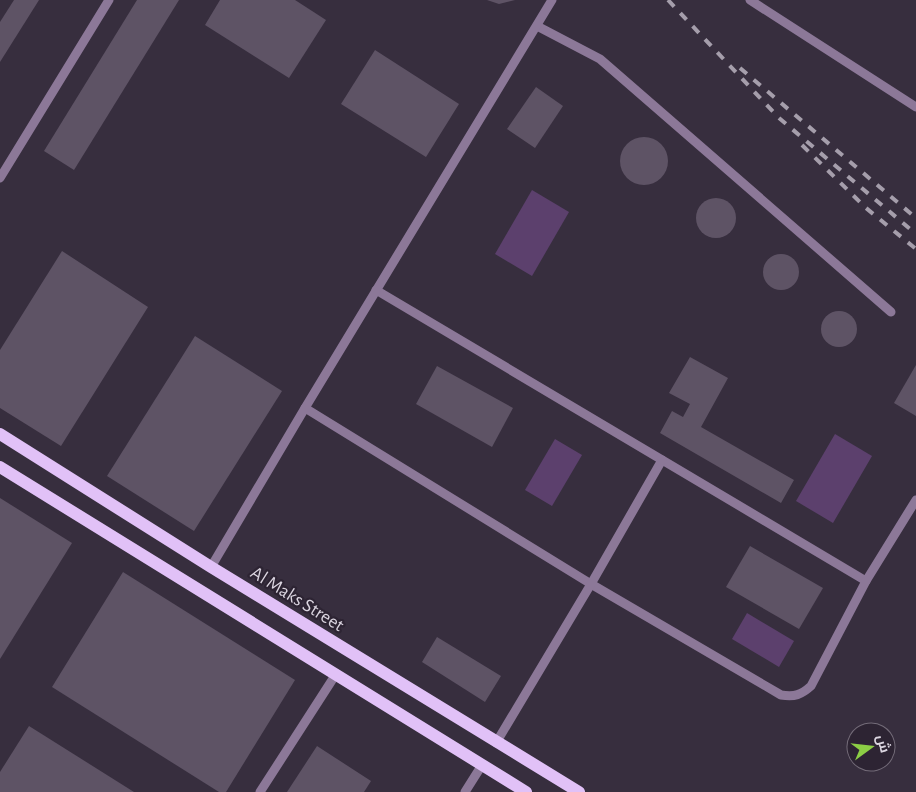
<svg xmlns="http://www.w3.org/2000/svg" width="916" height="792" font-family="'Alegreya Sans',Cairo,sans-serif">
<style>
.green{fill:#5c406d}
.building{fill:#5e5365}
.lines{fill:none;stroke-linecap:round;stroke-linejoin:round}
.service{stroke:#8c7898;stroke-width:9}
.primary{stroke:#e1c1f7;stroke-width:12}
.rail{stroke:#a59eab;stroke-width:4;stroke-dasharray:9 9;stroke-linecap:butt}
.labels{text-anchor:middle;stroke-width:4.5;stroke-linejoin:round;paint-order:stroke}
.street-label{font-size:19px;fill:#dbd5e0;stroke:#2d2433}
</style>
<rect width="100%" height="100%" fill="#372e3e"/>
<g class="green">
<path d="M532,190L569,212L532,276L495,254Z"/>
<path d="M835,434L872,456L833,523L796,501Z"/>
<path d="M555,439L582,455L552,506L525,490Z"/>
<path d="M747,613L794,641L779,667L732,639Z"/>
</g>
<g class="building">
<path d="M14,0H39L0,62V22Z"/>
<path d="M137,0H179L74,170L44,151Z"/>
<path d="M220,0H295L326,20L289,78L205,25Z"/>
<path d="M487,0H515L499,4Z"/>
<path d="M375,50L459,104L426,157L341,104Z"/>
<path d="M536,87L563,106L535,148L507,129Z"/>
<circle cx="644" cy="161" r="24"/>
<circle cx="716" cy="218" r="20"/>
<path d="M62,251L148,307L61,446L0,408V350Z"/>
<circle cx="781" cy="272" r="18"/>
<circle cx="839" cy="329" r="18"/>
<path d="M195,336L282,391L194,531L107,476Z"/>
<path d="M690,357L728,378L701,427L794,480L781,503L660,433L672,411L683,417L690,404L669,393Z"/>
<path d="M916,365V416L894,403Z"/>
<path d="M437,366L513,408L492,447L416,404Z"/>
<path d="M0,498L72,543L0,659Z"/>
<path d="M750,546L823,588L799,629L726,587Z"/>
<path d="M123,572L295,680L226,792H219L52,687Z"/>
<path d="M437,637L501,676L485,702L422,662Z"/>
<path d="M29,726L134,792H0V772Z"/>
<path d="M317,746L371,781L364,792H287Z"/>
</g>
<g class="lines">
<g class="service">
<path d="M750,0L916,107"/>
<path d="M537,26L600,59L891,312"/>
<path d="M0,178L109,0"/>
<path d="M376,290L866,581"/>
<path d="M305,408L591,584L781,695C795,697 801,695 811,686L866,581L916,500"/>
<path d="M211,567L305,408L552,0"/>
<path d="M496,743L591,584L662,460"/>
<path d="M260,792L336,674"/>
<path d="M465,792L482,765"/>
</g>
<g class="primary">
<path d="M0,434L211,567L579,792"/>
<path d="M0,467L526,792"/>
</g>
<g class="rail">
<path d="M668,0L779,118L916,234"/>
<path d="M740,68L916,218"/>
<path d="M802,145L866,208L916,249"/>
</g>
</g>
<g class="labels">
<g class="street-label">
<text transform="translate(298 598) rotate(32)" y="7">Al Maks Street</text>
</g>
</g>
<g transform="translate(871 747) rotate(75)"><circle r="24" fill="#2d2433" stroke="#736b78"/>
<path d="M0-4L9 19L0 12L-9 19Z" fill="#8cce45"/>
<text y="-8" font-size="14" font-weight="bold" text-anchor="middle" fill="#dbd5e0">ش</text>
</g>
</svg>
